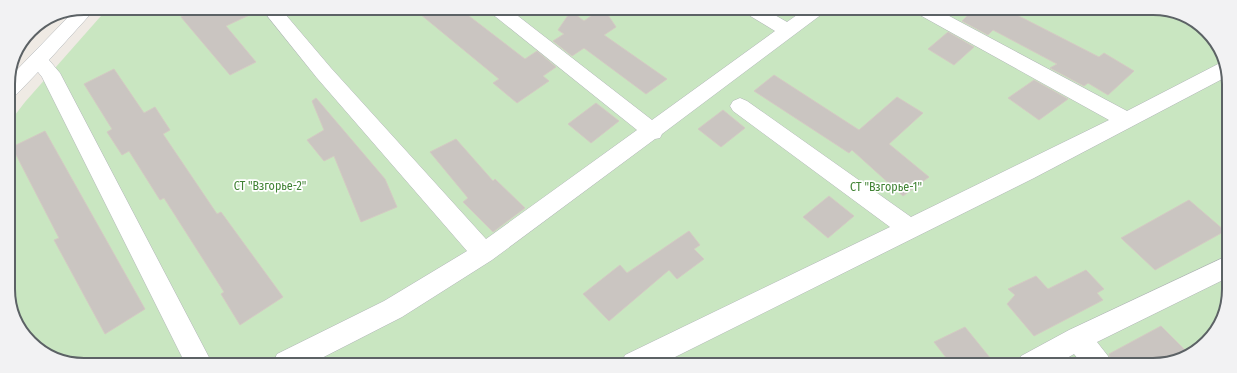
<svg xmlns="http://www.w3.org/2000/svg" width="1237" height="373" font-family="'Fira Sans Condensed',sans-serif">
<style>
.green{fill:#c9e6c1}
.building{fill:#cac5c1;stroke:#d3cbc3}
.lines{fill:none;stroke-linecap:round;stroke-linejoin:round}
.minor-casing{stroke:#b0b4b7;stroke-width:1}
.minor{fill:#fff;fill-rule:evenodd}
.labels{text-anchor:middle;stroke-width:3.5;stroke-linejoin:round;paint-order:stroke}
.park-label{font-size:12px;fill:#418335;stroke:#fff}
.rim{fill:none;stroke:#5c6265;stroke-width:2}
</style>
<rect width="100%" height="100%" fill="#efeae4"/>
<path class="green" d="M108,8L1173,11L1210,34L1228,69L1226,309L1200,349L1158,365L64,362L27,339L9,304L8,124L25,102Z"/>
<g class="building">
<path d="M200,8H260V10L226,26L256,62L230,75L181,17Z"/>
<path d="M414,9H460L525,59L537,51L556,67L543,76L549,81L517,103L493,83L499,79Z"/>
<path d="M601,9H604L616,27L604,35L667,79L646,94L584,48L572,56L553,41L564,34L558,30L571,11L584,21Z"/>
<path d="M956,10H1016L1013,13L1099,57L1104,53L1134,71L1108,95L1088,83L1084,86L1050,68L1057,64L993,30L988,35L962,21L967,16Z"/>
<path d="M948,32L974,47L954,65L928,49Z"/>
<path d="M114,69L144,113L155,107L170,130L163,134L217,214L221,212L283,297L240,325L221,294L224,292L164,198L160,200L129,151L122,155L107,132L112,129L84,84Z"/>
<path d="M774,75L859,130L897,97L923,113L889,144L929,177L903,196L852,150L849,153L754,91Z"/>
<path d="M1034,80L1068,99L1039,120L1008,98Z"/>
<path d="M316,98L385,179L397,207L361,222L334,156L324,161L307,140L324,130L312,101Z"/>
<path d="M596,103L619,121L591,143L568,124Z"/>
<path d="M723,110L745,128L721,147L698,129Z"/>
<path d="M45,131L145,309L105,334L54,240L59,238L12,147Z"/>
<path d="M456,139L493,181L495,179L525,208L493,232L463,202L468,198L430,152Z"/>
<path d="M829,196L854,216L828,238L803,217Z"/>
<path d="M1189,200L1225,231L1155,270L1121,238Z"/>
<path d="M689,231L700,245L694,249L704,259L677,279L669,270L609,321L583,294L620,265L627,273Z"/>
<path d="M1086,270L1104,289L1097,293L1103,300L1034,336L1007,304L1015,295L1008,289L1036,276L1048,289Z"/>
<path d="M1161,326L1188,353L1158,365H1113L1109,354Z"/>
<path d="M965,327L995,364H951L934,342Z"/>
</g>
<g class="lines">
<g class="minor-casing">
<g id="minor">
<path d="M84,8H96L49,60L60,73L212,363H185L42,77L38,72L15,96L8,98L9,78L75,10Z"/>
<path d="M261,8H280L331,68L486,239L637,130L491,13L488,9H509L652,120L775,31L747,14L744,10H766L787,22L804,10H825L822,14L662,134L660,138L655,139L492,260L402,317L312,363H273L277,354L384,301L467,251L317,78Z"/>
<path d="M915,10H938L1127,111L1220,63L1224,62L1228,69V76L1034,178L661,364H621L625,355L890,227L733,111L730,106L733,101L740,98L747,101L911,217L1109,120L918,14Z"/>
<path d="M1227,256V278L1097,342L1108,356L1112,365H1083L1074,354L1055,365H1017L1021,356L1069,330Z"/>
</g>
</g>
<use href="#minor" class="minor"/>
</g>
<g class="labels">
<g class="park-label">
<text x="270" y="190">СТ "Взгорье-2"</text>
<text x="886" y="191">СТ "Взгорье-1"</text>
</g>
</g>
<path d="M0 0H1237V373H0ZM84 15H1153A69 69 0 0 1 1222 84V289A69 69 0 0 1 1153 358H84A69 69 0 0 1 15 289V84A69 69 0 0 1 84 15Z" fill="#f2f2f3" fill-rule="evenodd"/>
<path class="rim" d="M84 15H1153A69 69 0 0 1 1222 84V289A69 69 0 0 1 1153 358H84A69 69 0 0 1 15 289V84A69 69 0 0 1 84 15Z"/>
</svg>
